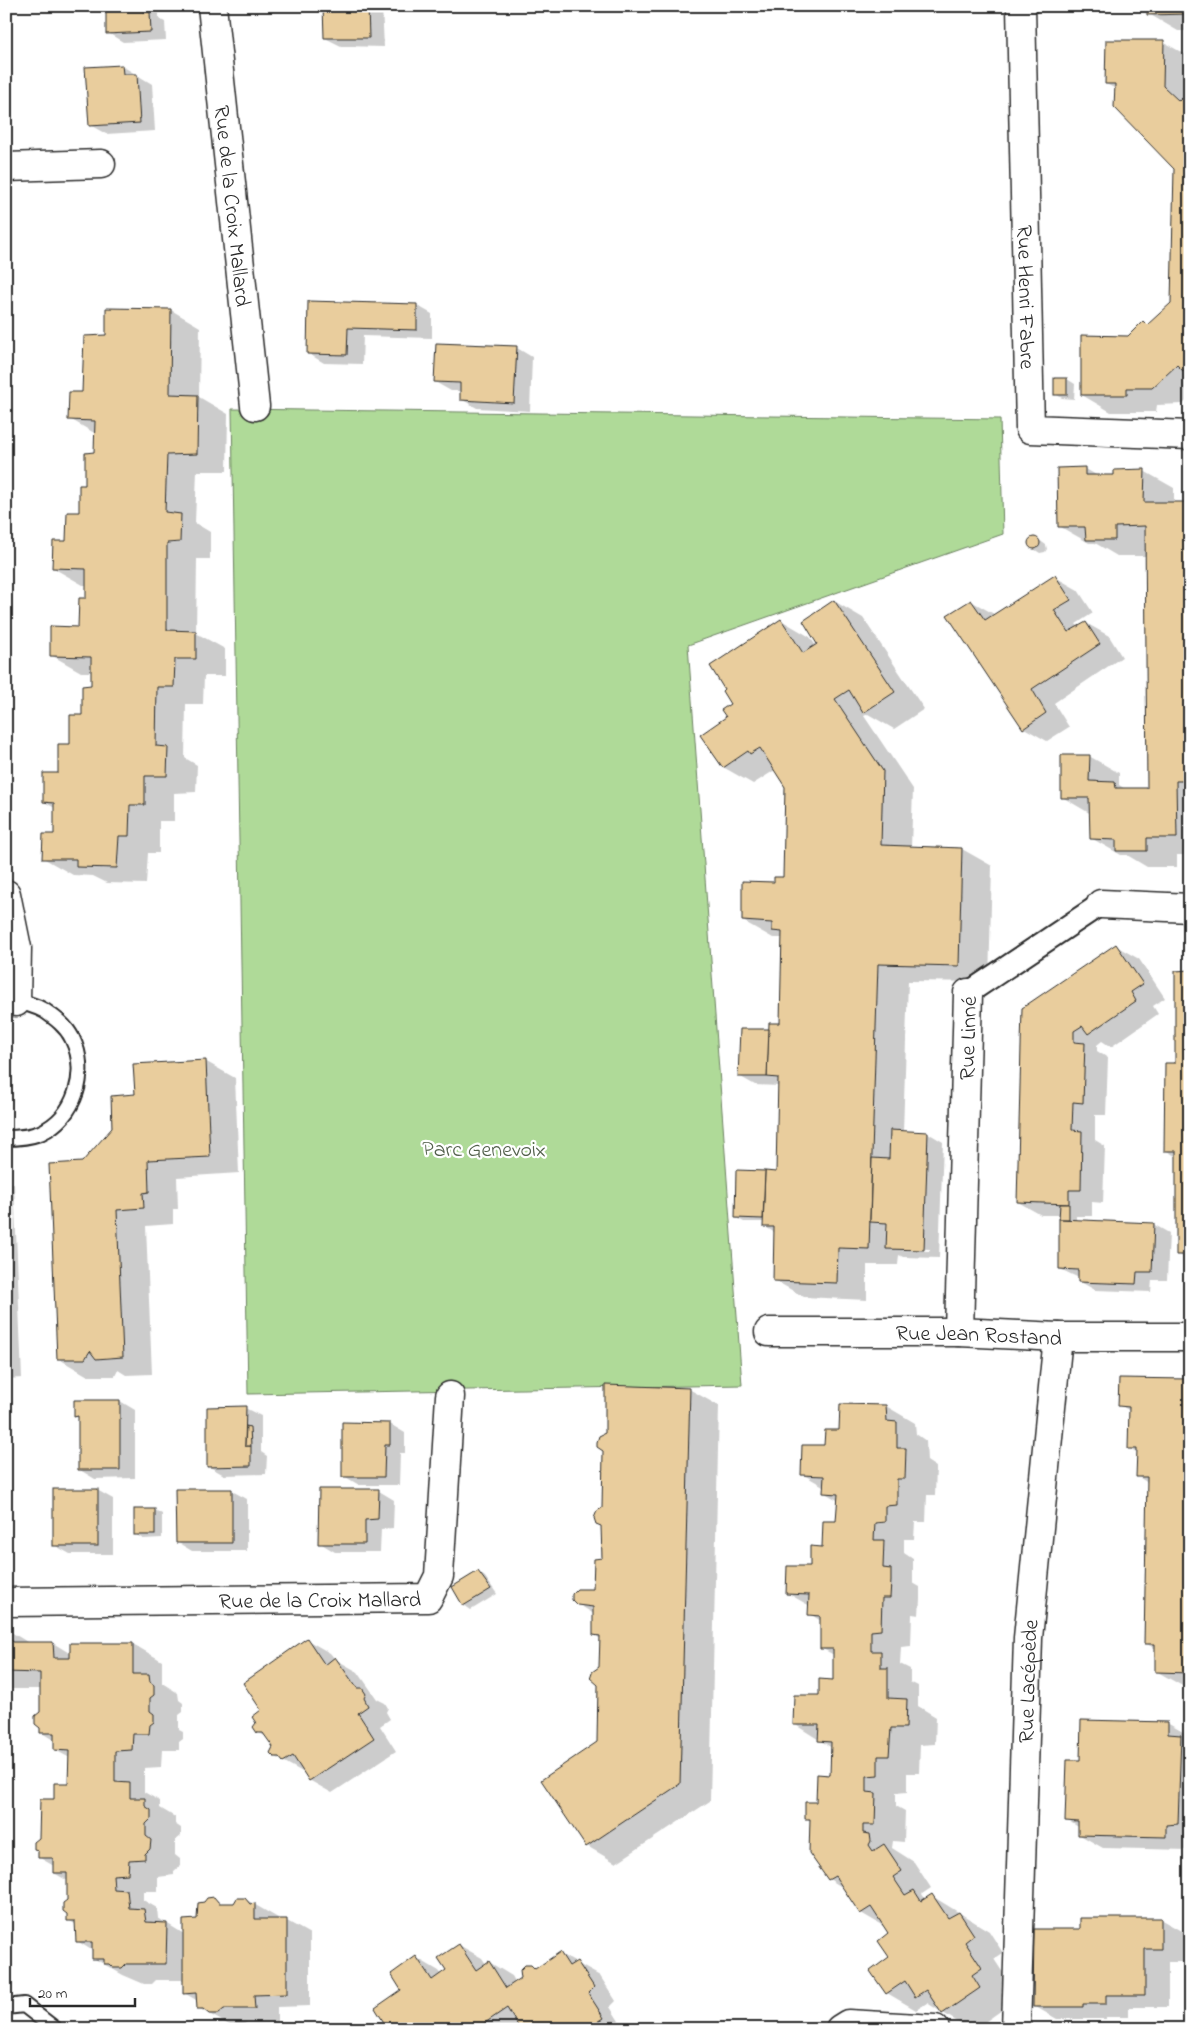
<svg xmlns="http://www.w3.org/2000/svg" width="1196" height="2035" font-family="'Indie Flower',sans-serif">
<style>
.green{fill:#afda98;stroke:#6d8262}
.shadow{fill:#0003;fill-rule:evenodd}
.building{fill:#e9cd9d;stroke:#2b2b2b}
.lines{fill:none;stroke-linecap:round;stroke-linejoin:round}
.service-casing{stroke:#2b2b2b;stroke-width:18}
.pedestrian-casing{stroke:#2b2b2b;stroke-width:25}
.minor-casing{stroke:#2b2b2b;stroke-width:31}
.service{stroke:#fff;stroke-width:14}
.pedestrian{stroke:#fff;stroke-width:21}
.minor{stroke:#fff;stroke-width:28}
.labels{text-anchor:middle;stroke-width:4.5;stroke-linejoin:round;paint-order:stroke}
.street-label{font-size:22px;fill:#2b2b2b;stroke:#fff}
.park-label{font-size:22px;fill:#53604c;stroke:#fff}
</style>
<rect width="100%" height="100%" fill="#fff"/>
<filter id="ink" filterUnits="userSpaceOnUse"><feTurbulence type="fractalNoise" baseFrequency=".02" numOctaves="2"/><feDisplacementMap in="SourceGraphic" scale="10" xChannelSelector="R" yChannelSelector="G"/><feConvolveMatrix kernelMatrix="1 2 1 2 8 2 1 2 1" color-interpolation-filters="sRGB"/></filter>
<g filter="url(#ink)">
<path class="green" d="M232,409L1000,419L1003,534L688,645L742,1385L248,1394Z"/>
<g class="shadow">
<path d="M107,6H159V19L165,22L166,40L123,42L108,33Z"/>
<path d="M324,6H382L384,47L341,46L325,38Z"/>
<path d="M1190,6V31H1178L1149,14Z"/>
<path d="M1163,42L1190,57V398L1183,404L1157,405L1156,412H1111L1082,395L1129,337L1144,323L1148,325L1172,304L1175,169L1116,89L1106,84Z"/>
<path d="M6,59L9,102H6Z"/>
<path d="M122,66L152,84L155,131L106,134L90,125Z"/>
<path d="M310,303L416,305L432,314V338L363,336L362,364L324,363L309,354Z"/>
<path d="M171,310L200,327L199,397L228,414L227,471H197L195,523L210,532V559H197L196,633L225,649V676H204L203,704H186L185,758L197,765L196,792L174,793V821H159V853H148L146,884L107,883L93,876L73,875L43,858L55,836V808L44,802L59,774L83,716L92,686V672H81L51,655L80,628L87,599V585H83L53,568L80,514L96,453V434L70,419L84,393L107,336Z"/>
<path d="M517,348L532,357L530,411L477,408L461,399V391H451L435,382Z"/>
<path d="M1055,379H1067L1075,384L1074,399L1062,398L1055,394Z"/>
<path d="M1084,468L1098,476H1115L1144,471L1174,488V503H1190V855H1177V867H1147L1127,855H1121L1091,838V814L1062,797L1089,756L1119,773V785L1127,790L1148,789L1146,556H1117L1095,543H1089L1059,526Z"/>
<path d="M1035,537L1046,545L1047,549L1045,552L1040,553L1029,546V542L1031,538Z"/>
<path d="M1055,577L1078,590L1093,613L1076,624L1079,627L1086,623L1109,636L1122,657L1054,703L1069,727L1047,741L1024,728L971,601L994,614Z"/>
<path d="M834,601L863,618L924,709L894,729L868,714L864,716L913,789L911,847L962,849L992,866L989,982L908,981L903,1132L928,1133L943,1142L939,1258L903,1257L899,1255L898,1265H867V1300L804,1297L774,1280L775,1233L764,1226V1222H744L736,1218L738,1171L777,1173L779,1086L755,1085L739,1076L770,1030L781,1025L783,938H773L743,921L775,883L784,878L787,787L775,770L753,784L723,767L727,717L732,704L781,620L810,637L816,646L818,644ZM901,1248L930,1249V1251L901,1250Z"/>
<path d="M1116,946L1139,959L1165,998L1153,1006L1158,1014L1111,1047L1102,1041L1097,1045V1051L1108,1058L1106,1115H1095V1140L1105,1146L1103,1203L1092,1202V1216H1076V1221L1153,1224L1169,1233L1167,1280H1152L1151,1292L1095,1290L1079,1281V1278L1060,1269L1061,1215H1041L1018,1202L1024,1008Z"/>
<path d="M1190,972V1261L1178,1254L1177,1157L1165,1150Z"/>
<path d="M205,1061L235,1078L239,1173L177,1177L178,1209H173V1224L146,1226L152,1374L126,1375L118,1370L115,1376H88L59,1359L82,1163L113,1128L136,1095Z"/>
<path d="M6,1180L14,1184L22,1378L6,1379Z"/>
<path d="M1190,1376V1688H1186L1156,1671V1649L1145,1643L1148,1483L1137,1476L1138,1453L1129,1448L1130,1411L1120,1405V1380H1190Z"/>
<path d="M689,1389L719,1406L710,1801L616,1863L587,1846L598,1743L601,1639L594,1635V1614L578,1604L595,1591L603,1560V1509Z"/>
<path d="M120,1401L135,1410V1478L95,1479L80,1470L79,1418L75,1416Z"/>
<path d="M886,1406L915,1423L916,1434L926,1441L927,1461L936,1467L935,1495H927L926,1522H915L914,1539H904V1553L913,1559V1583L920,1587V1599L919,1615L912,1614L911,1646L901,1647L900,1664L910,1669V1682L918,1686V1706L936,1717L935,1744L920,1745L919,1773H907V1792L896,1793V1806L905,1811L904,1842L893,1841L892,1848L914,1862L931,1888L922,1894L924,1897L927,1899L932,1896L989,1931L1003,1953L994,1959L1011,1985L1001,1992L1009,2005L975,2029H969L927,2003L916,2010L887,1993L891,1958L890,1934L885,1927L861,1913L845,1889L829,1879L811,1821L806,1818L817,1803L831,1776L832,1748L794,1724L834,1681V1655L821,1648V1621L810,1614V1606L787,1593L811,1568L838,1523L839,1501L825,1493V1487L802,1474L840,1431Z"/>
<path d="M245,1408L261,1416V1452L267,1456L266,1474L224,1475L208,1466Z"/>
<path d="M390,1424L405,1433V1453H400L399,1485H359L344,1476Z"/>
<path d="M97,1490L113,1499V1554H70L54,1545Z"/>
<path d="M232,1491L247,1499V1551H192L177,1542Z"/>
<path d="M379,1491L394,1500L393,1528L381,1529L380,1552H335L320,1543Z"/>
<path d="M155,1510L162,1514V1538L143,1539L135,1534Z"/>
<path d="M478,1572L485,1577L497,1594L471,1610L464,1605Z"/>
<path d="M6,1629L29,1643H53L71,1654L133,1644L162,1661V1683L178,1693L179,1700L183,1703V1712L179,1715V1730L183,1732V1739L179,1742V1750H162L161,1767L144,1768V1792L160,1801V1808L175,1817V1824L181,1828V1836L175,1841V1855L180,1859V1866L174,1871V1875L158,1877V1891H143V1900L157,1908L158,1918L184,1934L199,1920L213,1898L223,1904L234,1905L245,1899L278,1918V1920L287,1921L310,1934V2006L277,2007V2022H247L241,2027H233L198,2008V2001L184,1993V1980H156L152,1984H144L123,1975L93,1958V1951L77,1941V1925L68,1920V1881L54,1873V1866L40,1858V1839L55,1800L69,1784L70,1758L55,1750V1741L42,1733L41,1689H9L6,1687Z"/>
<path d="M307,1640L330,1653L335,1659L358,1672L377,1699L385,1703L388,1708L386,1712L390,1719L380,1726L396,1751L332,1793L309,1780L306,1774L274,1756V1747L268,1738L258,1732L263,1710Z"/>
<path d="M1167,1723L1190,1736L1188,1850L1103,1848L1080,1835V1828L1067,1820L1081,1761Z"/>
<path d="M1160,1919L1183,1932V1962H1168V2007H1129V2017H1106V2019H1057L1034,2006L1082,1930Z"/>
<path d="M459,1945L482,1958L486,1964L489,1962L512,1976L516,1983L523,1979L531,1966L536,1969L560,1954L600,1976L616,2001L610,2007L624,2029H522L521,2027L518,2029H390L403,1990L417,1958L439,1971L442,1975L448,1971Z"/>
</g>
<g class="building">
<path d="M106,6H144V12H150L151,32L106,34Z"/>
<path d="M323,6H368L369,38H324Z"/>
<path d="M1147,6H1190V14L1147,15Z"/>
<path d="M1106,40H1164L1163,86L1179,101L1182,98L1190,106V365L1183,371L1177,365L1152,388H1127V395H1081V335L1128,336L1143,321L1147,325L1171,303L1174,169L1114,107L1115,84H1105Z"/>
<path d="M122,65L123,74H137L140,123L89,126L85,67Z"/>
<path d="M308,301L417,304V330L348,328L347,355L307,354Z"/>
<path d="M106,308L171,309L170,394L198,395L197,454L167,455L165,512L181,514L180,542L167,543V630L196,631V659H175L174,687H157L156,746L168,747L167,776H145V805H130L129,836H119L117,868L76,867V859H42L43,834H54V803L43,802V773H58V744H70V715H82V686L91,685V657L50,656V626L78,627L79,598H86V569L52,568L53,541H66L67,512H79V485H85V453L94,452L95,421L68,420L69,392H82L84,336L106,335Z"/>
<path d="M436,343L517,346L514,403L460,400V383L434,382Z"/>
<rect x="1054" y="378" width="13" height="17"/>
<path d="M1085,467V475H1114V470L1145,469L1144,502H1190V781H1176L1177,838H1147V851H1116V840L1090,839L1089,798H1061V755H1090L1089,781L1115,782L1116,788H1147L1145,526L1115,527V540H1086L1085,527H1058L1057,468Z"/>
<circle cx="1034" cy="543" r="6"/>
<path d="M1055,575L1071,600L1054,610L1068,632L1086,622L1100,644L1032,689L1046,713L1023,729L947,615L971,600L985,620Z"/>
<path d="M834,600L895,692L863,713L849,690L835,699L883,771L881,845L962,848L959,966L878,964L869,1249L838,1248L837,1283L773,1281L774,1227H763L765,1171L776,1172L778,1078L767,1077L769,1023H780L782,932L772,931V923L742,921V881L774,882V877H783L785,787L760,748L750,754L748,751L723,768L700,735L726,717L721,710L730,704L722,691L724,689L710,666L781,619L803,653L817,644L803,621Z"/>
<path d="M1116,944L1143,984L1131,992L1136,1001L1088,1034L1082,1026L1074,1031V1042L1085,1043L1083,1103L1073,1102L1072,1130L1082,1131L1081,1190H1069V1204L1017,1202L1022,1008Z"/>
<path d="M1190,970V1255H1176V1151H1164L1165,1063H1175V971Z"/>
<path d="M740,1029H769L767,1077H738Z"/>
<path d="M206,1060L210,1157L148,1160L149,1192L143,1193L144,1208L117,1210L123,1357L96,1359L90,1351L85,1359H57L49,1164L82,1162L112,1128L111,1096L135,1094L133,1064Z"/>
<path d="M890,1130L928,1132L924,1250L886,1249L887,1223L870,1222L872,1158L889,1159Z"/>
<path d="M736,1170L765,1171L763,1219L735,1218Z"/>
<path d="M1060,1204H1069V1219H1059Z"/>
<path d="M1059,1219L1154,1223L1152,1272H1137L1136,1284L1078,1282V1270L1059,1269Z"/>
<path d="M1189,1352L1190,1673L1155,1672V1644H1144L1147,1477H1136L1137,1449H1128L1129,1407L1118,1406L1119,1378L1188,1379Z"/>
<path d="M605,1385L690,1388L680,1784L586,1847L541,1780L597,1742L598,1685L590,1678L592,1672L599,1667L600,1636L593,1635V1607L577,1605L572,1600V1594L577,1589H593L594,1559L602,1558L601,1526L596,1524L594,1518L597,1511L602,1508L603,1451L597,1447V1442L599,1436L605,1433Z"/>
<path d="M74,1400H120V1470H78V1416L74,1417Z"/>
<path d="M840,1404L886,1405L887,1421L897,1422V1448H906L905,1479H897V1505L885,1506V1522L875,1523L874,1540H884L883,1568L891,1569V1581L890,1598H882L881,1630L871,1631V1651H881V1668H888V1698L907,1699L906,1728H891L889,1756H878V1775L867,1776V1792L876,1793L875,1825H863V1833L870,1834L871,1841L869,1845L873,1851L884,1844L902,1871L893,1877L905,1895L914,1890L921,1901L932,1894L948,1918L959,1912L974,1935L965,1942L982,1968L972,1975L980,1988L942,2014L926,1990L915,1997L905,1981L886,1994L870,1971L889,1957L878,1941L888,1933L871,1907L860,1914L835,1876L828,1880L809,1853L810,1819H805V1802H816L817,1774L830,1775L831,1742L818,1741L819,1725H793L794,1695H819V1679L833,1680V1649H820V1616L808,1615L809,1595L786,1594L787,1566H810V1546L822,1547L823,1521H836L838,1494L823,1493L824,1476L801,1475L802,1445H824L825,1430H839Z"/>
<path d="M246,1406L245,1446H251V1466L207,1467V1407Z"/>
<path d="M342,1422L390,1423V1445H385L384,1477H342Z"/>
<path d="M246,1426L250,1427L251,1446H245Z"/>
<rect x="53" y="1489" width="45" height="57"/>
<path d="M175,1489H232V1543H176Z"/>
<path d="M319,1489H379L378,1519L365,1520V1544H318Z"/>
<rect x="134" y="1509" width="21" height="26"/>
<path d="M478,1571L491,1589L463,1606L452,1587Z"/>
<path d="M6,1633L13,1642H53L54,1658H70V1643H133V1674H149L150,1682L154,1685V1695L150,1698V1711L154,1714V1722L150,1725L149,1734H133L132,1750L115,1751V1782L130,1783V1798H145V1806L151,1810V1819L146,1824V1836L151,1840L150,1849L145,1854V1859L129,1860L128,1874L113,1875L114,1889L127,1890L129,1908L144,1909L146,1922L167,1923L166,1964H126L122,1968H113L109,1964H104V1959H92V1942H76L75,1921H67V1914L63,1911V1903L67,1900V1873H53V1858H38V1851L34,1850V1842L39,1838L40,1799H54V1783H68L69,1751L54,1750V1733H40V1728L35,1724V1716L40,1712V1673L6,1672Z"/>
<path d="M307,1638L325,1665L335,1657L357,1688H362L366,1694L364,1698L368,1706L358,1713L374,1738L309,1781L293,1756L283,1762L279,1757H274L270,1753L273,1747L263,1733H257L253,1727L256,1723L252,1717L261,1710L243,1683Z"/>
<path d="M1081,1720L1168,1722V1734L1181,1735L1178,1824L1166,1825V1837L1078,1835V1822L1065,1821L1067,1760H1080Z"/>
<path d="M214,1897L219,1903H234L237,1898H245L250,1904L255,1903V1919H287V1994L254,1995L255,2009H224L218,2014H209L203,2009H197L196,1993L183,1994V1920L197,1919L198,1903L204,1902L207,1898Z"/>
<path d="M1080,1918H1161V1949H1145V1995H1106V2004H1083V2007H1033L1034,1929H1080Z"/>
<path d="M459,1944L476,1970L489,1961L506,1988L521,1978L520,1970L525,1965H531L535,1969L560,1952L569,1966L577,1961L594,1987L588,1993L604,2018L587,2029H520L507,2008L482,2025L483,2029H464L461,2023L452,2029H388L375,2008L401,1990L391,1974L416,1956L432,1980L446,1970L438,1958Z"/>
</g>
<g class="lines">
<g class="service-casing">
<g id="service">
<path d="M6,1138C18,1138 29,1137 40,1133C76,1117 89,1072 72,1038C66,1026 55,1018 45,1011C36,1006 22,1001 12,1002"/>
<path d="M6,2007L24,2005L55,2029"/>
</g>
</g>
<g class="pedestrian-casing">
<path id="pedestrian" d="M968,993L1101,904"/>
</g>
<g class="minor-casing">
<g id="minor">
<path id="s1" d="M212,6L255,406"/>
<path id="s2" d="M1021,6L1030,429L1190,435"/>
<path d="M6,167L101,164"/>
<path d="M6,894L17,948L16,1002"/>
<path d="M1101,904L1190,908"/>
<path id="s3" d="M769,1332H959L1058,1337H1190"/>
<path id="s4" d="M959,1332L968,993"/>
<path id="s5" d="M6,1602L428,1598L439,1576L450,1396"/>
<path d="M840,2029L848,2024L935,2029"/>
<path id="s6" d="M1016,2029L1028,1638L1058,1337"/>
</g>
</g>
<use href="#service" class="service"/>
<use href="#pedestrian" class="pedestrian"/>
<use href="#minor" class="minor"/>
</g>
</g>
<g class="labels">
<g class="street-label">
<text dy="8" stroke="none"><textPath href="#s1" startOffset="201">Rue de la Croix Mallard</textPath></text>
<text dy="8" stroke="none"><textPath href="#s2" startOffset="291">Rue Henri Fabre</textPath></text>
<text dy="8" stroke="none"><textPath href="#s4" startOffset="294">Rue Linné</textPath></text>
<text dy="8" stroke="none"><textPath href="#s3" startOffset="210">Rue Jean Rostand</textPath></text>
<text dy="8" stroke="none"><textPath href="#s5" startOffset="314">Rue de la Croix Mallard</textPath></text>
<text dy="8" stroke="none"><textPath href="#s6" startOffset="348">Rue Lacépède</textPath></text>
</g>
<g class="park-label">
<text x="484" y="1156">Parc Genevoix</text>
</g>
</g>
<rect width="1196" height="2035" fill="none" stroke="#fff" stroke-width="25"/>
<rect x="12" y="12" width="1171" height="2010" fill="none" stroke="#2b2b2b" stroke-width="2" filter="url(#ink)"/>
<path d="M30 1998v8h105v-8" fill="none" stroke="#2b2b2b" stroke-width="2.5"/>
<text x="38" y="1998" font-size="15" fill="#2b2b2b" stroke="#ffffff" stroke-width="4" paint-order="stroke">20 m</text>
</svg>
